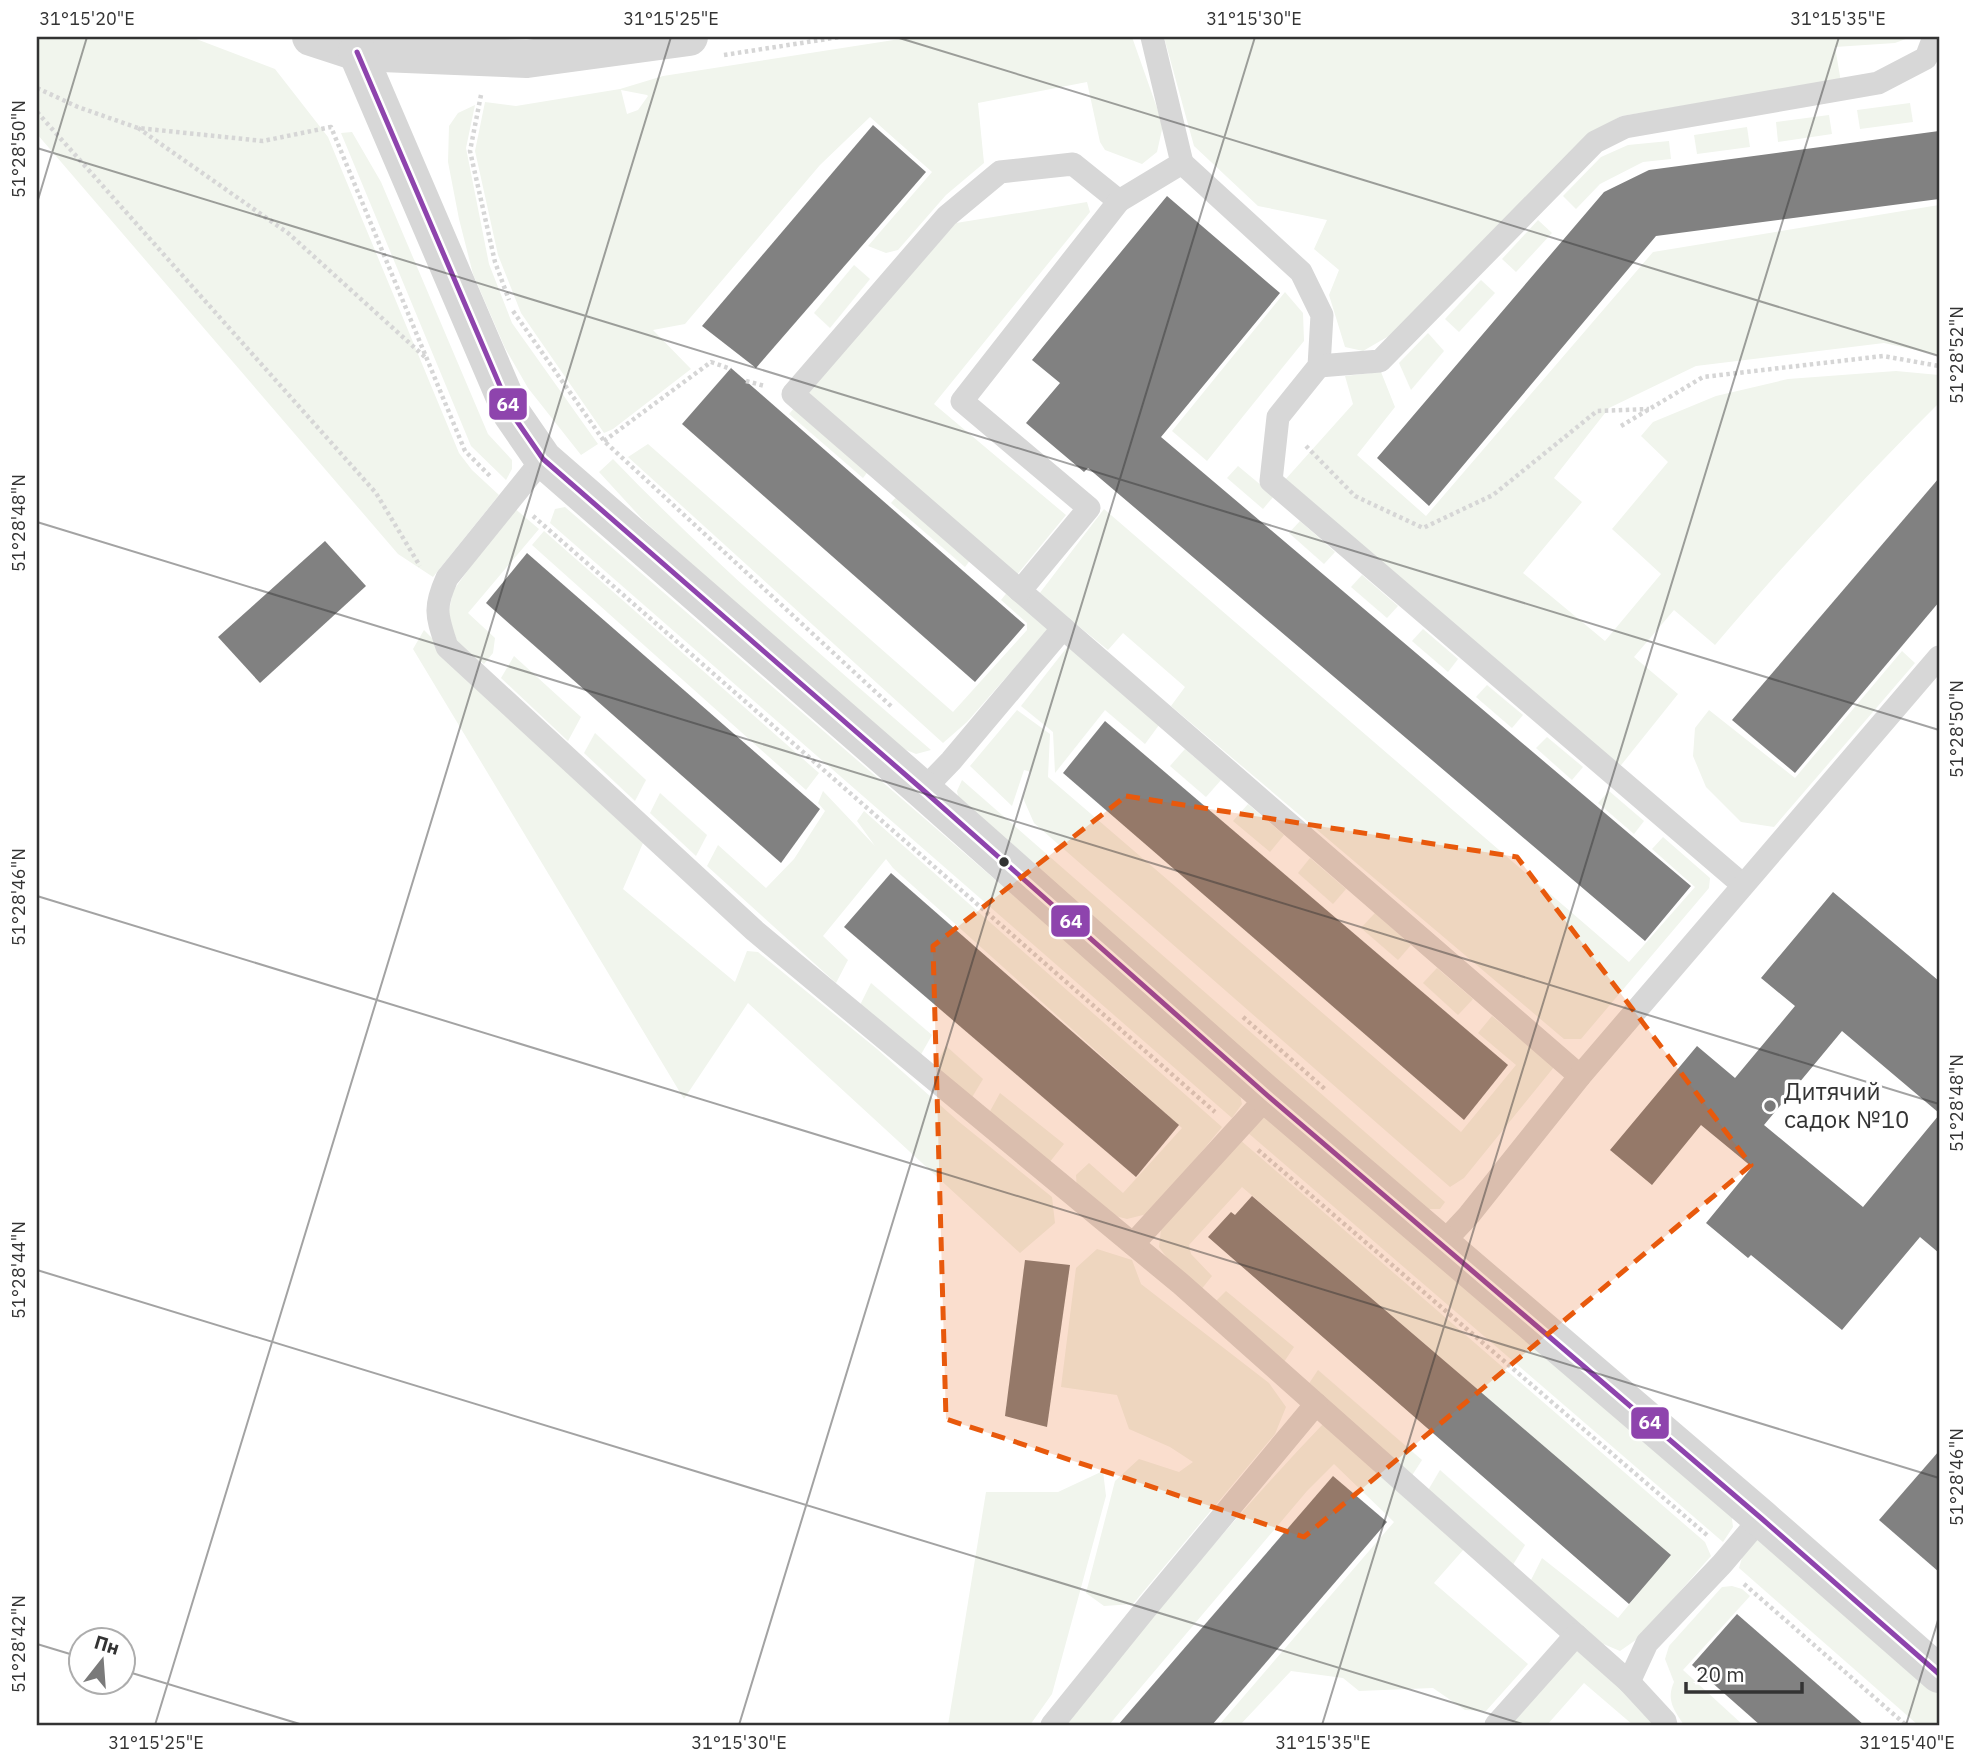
<svg xmlns="http://www.w3.org/2000/svg" width="1976" height="1762" font-family="'IBM Plex Sans',sans-serif">
<style>
.green{fill:#f1f5ed;fill-rule:evenodd}
.building{fill:#818181}
.lines{fill:none;stroke-linecap:round;stroke-linejoin:round}
.path{stroke:#d6d6d6;stroke-width:4.5;stroke-dasharray:3.5 3.5;stroke-linecap:butt}
.service{stroke:#d7d7d7;stroke-width:23}
.tertiary{stroke:#d7d7d7;stroke-width:38}
.bus-1-casing{stroke:#fff;stroke-width:10}
.bus-1{stroke:#8e44ad;stroke-width:5}
.marked{fill:#e8590c;fill-opacity:0.2;stroke:#e8590c;stroke-width:5;stroke-dasharray:14 9;stroke-linejoin:round}
.ticks{fill:none;stroke:#333;stroke-width:2;stroke-opacity:0.45}
.bus-dot{fill:#333;stroke:#fff;stroke-width:2.5}
.poi-dot{fill:#7a7a7a;stroke:#fff;stroke-width:2.5}
.labels{text-anchor:middle;stroke-width:7;stroke-linejoin:round;paint-order:stroke}
.poi-label{font-size:24px;fill:#333;stroke:#fff;text-anchor:start}
.line-badge{stroke:#fff;stroke-width:2.5}
.badge-label{font-size:19px;text-anchor:middle;font-weight:bold;fill:#fff}
.neatline{fill:none;stroke:#333;stroke-width:2.5}
.ticks-label{font-size:18px;text-anchor:middle;fill:#333}
</style>
<rect width="100%" height="100%" fill="#fff"/>
<g class="green">
<path d="M37,37H191L275,69L328,137L459,453L472,470L499,495L433,577L398,554L37,134Z"/>
<path d="M913,37H1132L1163,125L1157,152L1142,164L1105,150L1100,142L1087,82L978,103L984,163L946,195L898,250L886,253L868,246L932,172L870,117L820,165L685,324L653,330L691,369L613,429L604,433L521,313L498,255L475,151L485,102L516,106L620,89L663,76ZM621,90L647,95L648,96L638,110L627,114Z"/>
<path d="M1164,37H1911L1895,43L1835,47L1841,82L1621,116L1588,135L1401,329L1363,351L1345,347L1329,295L1339,270L1314,249L1327,220L1258,206L1194,146Z"/>
<path d="M1910,103L1913,122L1860,129L1857,110Z"/>
<path d="M475,105L466,148L489,264L512,323L598,444L581,455L528,388L505,348L473,274L459,219L448,162L449,126L458,113Z"/>
<path d="M1829,115L1832,134L1778,142L1776,122Z"/>
<path d="M1747,127L1750,147L1697,154L1694,135Z"/>
<path d="M352,132L381,182L488,434L512,460V469L506,480L471,446L341,133Z"/>
<path d="M1669,141L1671,159L1643,162L1600,184L1576,209L1563,196L1601,157L1628,145Z"/>
<path d="M1087,202L1090,212L934,404L1066,515L1016,576L805,395L956,223Z"/>
<path d="M1939,205V355L1884,343L1696,366L1609,408L1554,478L1582,502L1523,573L1605,641L1661,574L1612,529L1668,462L1641,436L1653,422L1716,396L1788,379L1896,371L1939,375V403C1862,480 1786,561 1715,645L1674,610L1634,657L1678,694L1618,769L1284,481L1353,404L1345,376L1381,372L1395,407L1357,455L1426,516L1653,252Z"/>
<path d="M1538,220L1552,233L1516,272L1502,259Z"/>
<path d="M854,265L870,279L830,328L814,313Z"/>
<path d="M1481,280L1495,293L1459,332L1445,319Z"/>
<path d="M1285,292L1303,313L1304,341L1207,461L1172,431Z"/>
<path d="M1428,333L1444,351L1411,390L1399,363Z"/>
<path d="M796,406L869,470L863,478L789,414Z"/>
<path d="M648,444L953,712L1027,630V623L1001,600L1009,590L1050,627L967,722L943,743L628,457Z"/>
<path d="M613,459C712,562 822,656 931,750L916,754L892,744L644,521L599,472Z"/>
<path d="M1238,466L1274,496L1263,509L1227,478Z"/>
<path d="M898,495L971,559L965,567L891,503Z"/>
<path d="M513,507L539,529L468,613L495,638L493,653L484,664L458,644L448,616L453,591Z"/>
<path d="M565,507L1239,1091L1242,1104L1232,1118L550,523L555,509Z"/>
<path d="M1104,509L1629,962L1695,887L1652,849L1663,837L1710,878L1709,888L1581,1039H1564L1171,706L1185,687L1123,633L1108,650L1039,594Z"/>
<path d="M1300,521L1335,552L1324,564L1289,533Z"/>
<path d="M544,531L819,773L806,790L532,545Z"/>
<path d="M1362,575L1398,606L1387,618L1351,587Z"/>
<path d="M1423,629L1458,659L1448,672L1412,641Z"/>
<path d="M424,630L538,745L643,843L623,889L735,982L747,951L758,952L877,1049L958,1121L1052,1197L1055,1223L1020,1253L748,1003L684,1099L413,649Z"/>
<path d="M1068,646L1159,725L1145,744L1105,710L1055,773L1053,732L1021,706Z"/>
<path d="M1902,651L1915,663L1774,827L1741,822L1706,787L1693,756L1695,728L1709,710L1795,778Z"/>
<path d="M514,656L581,717L568,741L501,678Z"/>
<path d="M1487,685L1523,715L1512,728L1476,697Z"/>
<path d="M1017,710L1050,734L1048,777L1461,1132L1516,1065L1478,1033L1492,1016L1554,1067L1464,1178L1450,1187L1034,823L1023,798L1031,772L1024,770L1012,806L970,766Z"/>
<path d="M595,733L646,780L635,801L584,753Z"/>
<path d="M1547,737L1583,767L1572,780L1536,748Z"/>
<path d="M1185,749L1221,780L1206,797L1170,766Z"/>
<path d="M962,780L1445,1202L1440,1209H1424L959,801L957,791Z"/>
<path d="M823,791L875,846L857,821L864,811L1222,1127L1151,1213L1127,1219L1100,1212L1077,1191L1076,1175L1089,1163L1123,1193L1182,1128L893,868L886,859L823,936L848,960L836,983L707,866L718,845L766,888L794,859L825,811L818,803Z"/>
<path d="M1609,791L1644,821L1634,834L1598,803Z"/>
<path d="M660,793L707,835L696,856L650,813Z"/>
<path d="M1248,804L1284,835L1270,852L1233,821Z"/>
<path d="M1310,858L1346,889L1333,904L1298,873Z"/>
<path d="M1375,913L1411,945L1398,960L1361,928Z"/>
<path d="M1437,968L1473,999L1458,1015L1423,983Z"/>
<path d="M871,983L932,1035L919,1058L859,1007Z"/>
<path d="M946,1046L983,1079L971,1099L934,1068Z"/>
<path d="M1000,1093L1064,1144L1049,1163L989,1113Z"/>
<path d="M1271,1116L1731,1511L1733,1527L1723,1542L1247,1132L1262,1117Z"/>
<path d="M1239,1139L1705,1542L1711,1556L1640,1637L1620,1651L1594,1640L1530,1582L1542,1558L1618,1618L1670,1555L1242,1187L1189,1245L1191,1254L1212,1276L1200,1291L1173,1266L1159,1247L1161,1229Z"/>
<path d="M1097,1249L1132,1260L1141,1284L1269,1383L1286,1407L1275,1434L1133,1604L1104,1606L1086,1593L1115,1481L1139,1459L1179,1472L1193,1462L1170,1447L1129,1429L1117,1395L1061,1387L1076,1268Z"/>
<path d="M1226,1291L1294,1347L1284,1362L1215,1302Z"/>
<path d="M1318,1370L1422,1460L1411,1477L1308,1385Z"/>
<path d="M1324,1423L1464,1549L1434,1583L1528,1664L1486,1711L1465,1710L1433,1688L1359,1691L1343,1678L1291,1671L1240,1725H1219L1394,1522L1334,1464L1307,1491L1109,1725H1065C1148,1621 1232,1519 1324,1423Z"/>
<path d="M1440,1470L1525,1545L1511,1568L1427,1492Z"/>
<path d="M1103,1471L1106,1496L1052,1694L1030,1725H948L986,1492H1058Z"/>
<path d="M1755,1540H1770L1939,1690V1725H1918L1739,1568L1743,1554Z"/>
<path d="M1732,1586L1742,1589L1750,1596L1683,1670L1743,1725H1684C1674,1710 1666,1700 1674,1682L1665,1659L1669,1646L1722,1587Z"/>
<path d="M1576,1643L1661,1725H1633L1584,1683L1547,1725H1503Z"/>
</g>
<g class="building">
<path d="M873,125L926,172L756,368L702,326Z"/>
<path d="M1939,131V199L1656,236L1429,506L1377,458L1604,192L1649,170Z"/>
<path d="M1167,196L1280,293L1161,437L1691,886L1645,941L1088,468L1084,472L1026,423L1060,383L1032,360Z"/>
<path d="M731,368L1025,625L975,682L682,424Z"/>
<path d="M1939,478V602L1795,773L1732,720Z"/>
<path d="M325,541L366,586L260,683L218,637Z"/>
<path d="M527,553L820,809L781,863L486,603Z"/>
<path d="M1105,721L1508,1065L1464,1120L1063,773Z"/>
<path d="M891,873L1179,1125L1136,1177L844,927Z"/>
<path d="M1833,892L1939,981V1113L1842,1031L1764,1125L1863,1207L1939,1115V1253L1920,1237L1842,1330L1751,1255L1748,1258L1706,1223L1752,1167L1701,1125L1652,1185L1610,1150L1697,1046L1735,1078L1795,1006L1761,978Z"/>
<path d="M1252,1196L1671,1555L1629,1604L1208,1237L1231,1212L1235,1215Z"/>
<path d="M1025,1260L1070,1265L1047,1427L1005,1416Z"/>
<path d="M1939,1451V1572L1879,1520Z"/>
<path d="M1333,1476L1387,1522L1212,1725H1118Z"/>
<path d="M1737,1614L1864,1725H1760L1692,1665Z"/>
</g>
<g class="lines">
<g class="path">
<path d="M724,55L840,37"/>
<path d="M37,88L78,107L138,128L263,141L331,127L465,451L491,477"/>
<path d="M481,95L470,151L495,262L509,300"/>
<path d="M37,112L376,493L420,566"/>
<path d="M138,128L288,233L426,358"/>
<path d="M513,311L604,441L893,708"/>
<path d="M746,381L765,386"/>
<path d="M1621,426L1703,377L1883,356L1939,366"/>
<path d="M604,441L711,362L731,369"/>
<path d="M1306,446L1355,496L1423,528L1493,495L1597,411L1649,409"/>
<path d="M533,516L1215,1112"/>
<path d="M1243,1017L1326,1090"/>
<path d="M1258,1150L1708,1536"/>
<path d="M1744,1584L1906,1725"/>
</g>
<g class="service">
<path d="M1182,163L1301,272L1322,315L1319,366L1278,417L1271,481L1743,885"/>
<path d="M1119,201L1073,164L1000,172L947,216L793,394L1580,1076"/>
<path d="M1319,366L1380,361L1595,142L1625,127L1878,83L1926,58L1934,37"/>
<path d="M543,459L447,578C433,609 437,616 447,647L755,931L1181,1284L1576,1635"/>
<path d="M1020,591L1089,508L962,401L1119,201L1182,163L1152,37"/>
<path d="M923,790L951,761L1063,628"/>
<path d="M1133,1244L1268,1096"/>
<path d="M1441,1245L1469,1215L1580,1076L1939,657"/>
<path d="M1629,1682L1665,1721L1666,1725"/>
<path d="M1052,1725L1148,1606L1316,1404"/>
<path d="M1496,1725L1576,1635L1629,1682L1647,1643L1722,1564L1761,1518"/>
</g>
<g class="tertiary">
<path d="M311,37L357,52L527,59L689,37"/>
<path d="M357,52L512,414L543,459L923,790L1268,1096L1761,1518L1939,1674"/>
</g>
<g class="bus-1-casing">
<path id="bus-1" d="M357,52L512,414L543,459L923,790L1268,1096L1761,1518L1939,1674"/>
</g>
<use href="#bus-1" class="bus-1"/>
</g>
<path class="marked" d="M1126,796L1517,857L1751,1165L1304,1537L946,1419L933,946Z"/>
<path class="ticks" d="M896,37L1939,356M37,148L1939,730M37,203L87,37M37,522L1939,1104M37,896L1939,1478M37,1270L1526,1725M37,1644L80,1657M122,1670L303,1725M155,1725L671,37M739,1725L1255,37M1322,1725L1839,37M1906,1725L1939,1617"/>
<circle class="bus-dot" cx="1004" cy="862" r="6"/>
<circle class="poi-dot" cx="1770" cy="1106" r="7"/>
<g class="labels">
<g class="poi-label">
<text x="1784" y="1100">Дитячий<tspan x="1784" dy="28">садок №10</tspan></text>
</g>
</g>
<g class="line-badge">
<rect x="488" y="387" width="40" height="34" rx="7" fill="#8e44ad"/>
<rect x="1050" y="904" width="41" height="34" rx="7" fill="#8e44ad"/>
<rect x="1630" y="1406" width="40" height="34" rx="7" fill="#8e44ad"/>
</g>
<g class="badge-label">
<text x="508" y="411">64</text>
<text x="1071" y="928">64</text>
<text x="1650" y="1429">64</text>
</g>
<rect width="1976" height="1762" fill="none" stroke="#ffffff" stroke-width="77"/>
<g transform="translate(102 1661) rotate(17)"><circle r="33" fill="#ffffff" stroke="#adadad" stroke-width="2"/>
<path d="M0-5L12 26L0 18L-12 26Z" fill="#7a7a7a"/>
<text y="-10" font-size="19" font-weight="bold" text-anchor="middle" fill="#333333">Пн</text>
</g>
<path d="M1686 1682v10h116v-10" fill="none" stroke="#333333" stroke-width="3.5"/>
<text x="1696" y="1682" font-size="21" fill="#333333" stroke="#ffffff" stroke-width="5" paint-order="stroke">20 m</text>
<rect x="38" y="38" width="1900" height="1686" class="neatline"/>
<g class="ticks-label">
<text x="87" y="25">31°15'20"E</text>
<text x="671" y="25">31°15'25"E</text>
<text x="1254" y="25">31°15'30"E</text>
<text x="1838" y="25">31°15'35"E</text>
<text transform="translate(19 149) rotate(-90)" y="6">51°28'50"N</text>
<text transform="translate(1957 355) rotate(-90)" y="6">51°28'52"N</text>
<text transform="translate(19 523) rotate(-90)" y="6">51°28'48"N</text>
<text transform="translate(1957 729) rotate(-90)" y="6">51°28'50"N</text>
<text transform="translate(19 897) rotate(-90)" y="6">51°28'46"N</text>
<text transform="translate(1957 1103) rotate(-90)" y="6">51°28'48"N</text>
<text transform="translate(19 1270) rotate(-90)" y="6">51°28'44"N</text>
<text transform="translate(1957 1477) rotate(-90)" y="6">51°28'46"N</text>
<text transform="translate(19 1644) rotate(-90)" y="6">51°28'42"N</text>
<text x="156" y="1749">31°15'25"E</text>
<text x="739" y="1749">31°15'30"E</text>
<text x="1323" y="1749">31°15'35"E</text>
<text x="1907" y="1749">31°15'40"E</text>
</g>
</svg>
